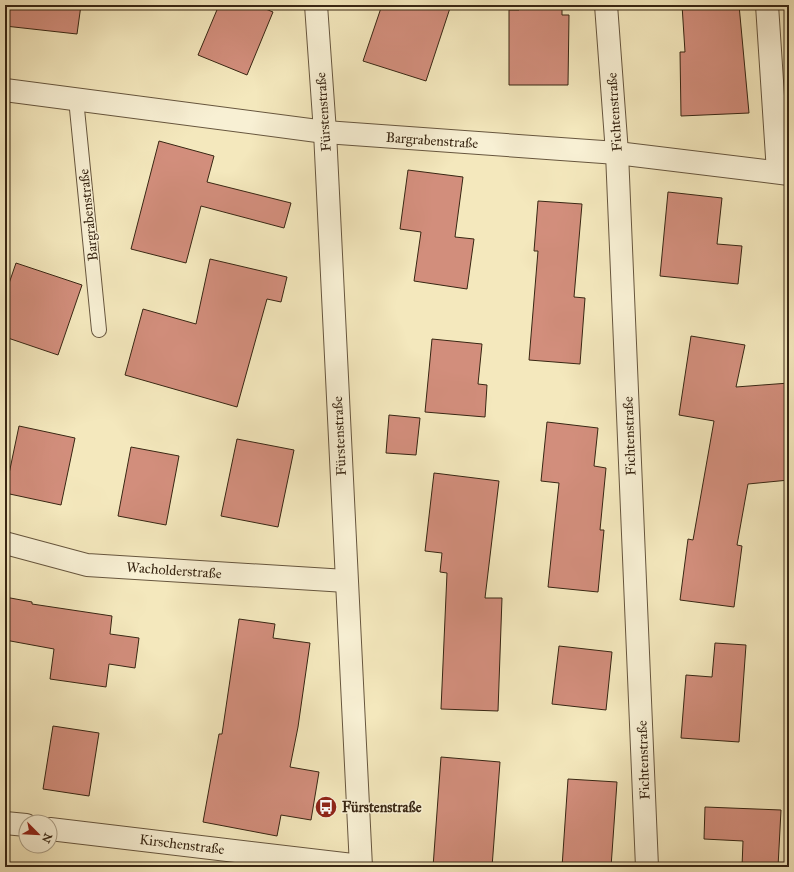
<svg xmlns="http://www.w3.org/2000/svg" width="794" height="872" font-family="'IM FELL Great Primer',serif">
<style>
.building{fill:#d28e7c;stroke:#382613}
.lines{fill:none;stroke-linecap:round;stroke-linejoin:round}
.lane-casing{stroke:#67563e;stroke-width:16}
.street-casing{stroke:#67563e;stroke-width:24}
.lane{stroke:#f8f0d4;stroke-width:14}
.street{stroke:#f8f0d4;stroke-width:22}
.labels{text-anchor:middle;stroke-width:3;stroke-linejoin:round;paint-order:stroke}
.street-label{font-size:14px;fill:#382613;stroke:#f8f0d4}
.poi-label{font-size:14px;font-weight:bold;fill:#382613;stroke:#f8f0d4;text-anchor:start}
</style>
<rect width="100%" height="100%" fill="#f4e8bd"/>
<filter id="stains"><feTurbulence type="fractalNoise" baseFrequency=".005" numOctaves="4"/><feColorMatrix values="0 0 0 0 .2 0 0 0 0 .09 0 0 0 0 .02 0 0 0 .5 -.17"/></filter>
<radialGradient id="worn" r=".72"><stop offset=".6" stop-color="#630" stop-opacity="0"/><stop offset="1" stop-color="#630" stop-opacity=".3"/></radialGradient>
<g class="building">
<path d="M5,5H81L77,34L5,26Z"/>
<path d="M219,5H256L273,12L247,75L198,55Z"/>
<path d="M382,5H451L426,81L363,61Z"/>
<path d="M519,5H562V15H569L568,85H509V10H519Z"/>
<path d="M682,5H739L749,113L681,116L680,52H685Z"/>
<path d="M159,141L214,156L207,182L291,203L284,228L201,206L186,263L131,249Z"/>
<path d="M408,170L463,177L455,237L474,239L467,289L414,281L421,232L400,229Z"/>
<path d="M668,192L722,198L717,244L742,246L738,284L660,276Z"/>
<path d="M538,201L582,204L574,297L585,298L580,364L529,360L538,251H534Z"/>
<path d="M210,259L287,277L281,302L267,299L237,407L125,375L143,309L196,324Z"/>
<path d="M16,263L82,285L58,355L5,337V295Z"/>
<path d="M691,336L745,345L736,387L789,383V480L748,484L737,545L742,546L734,607L680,600L688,539L693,540L714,421L679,415Z"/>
<path d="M432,339L482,344L478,384L487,385L485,417L425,412Z"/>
<path d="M389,415L420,418L416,455L386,453Z"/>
<path d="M547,422L598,428L594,466L606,468L600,530H604L598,592L548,587L559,483L541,481Z"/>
<path d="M19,426L75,438L61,505L5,493Z"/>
<path d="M237,439L294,450L278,527L221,516Z"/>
<path d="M131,447L179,456L166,525L118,516Z"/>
<path d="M434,473L499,481L485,598H502L498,711L441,709L447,573L440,572L442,553L425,551Z"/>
<path d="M5,597L32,602V604L112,616L110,634L139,638L135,668L109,664L106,687L50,679L54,649L5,640Z"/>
<path d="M239,619L275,624L273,638L310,643L298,727L290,767L319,772L311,820L281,815L277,836L203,822L219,734H222Z"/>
<path d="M715,643L746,645L739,742L681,738L686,675L712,677Z"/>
<path d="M559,646L612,652L606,710L552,704Z"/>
<path d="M53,726L99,733L89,796L43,789Z"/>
<path d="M441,757L500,762L492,867H433Z"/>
<path d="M568,779L617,782L611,867H562Z"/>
<path d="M705,807L781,810L778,867H742L743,841L704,839Z"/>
</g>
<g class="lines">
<g class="lane-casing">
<path id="lane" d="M76,99L99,330"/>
</g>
<g class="street-casing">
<g id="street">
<path d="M316,5L325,132L361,867"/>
<path d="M606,5L617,153L647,867"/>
<path d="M767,5L778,172"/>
<path d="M5,90L325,132L617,153L789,174"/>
<path d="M5,543L87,565L346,581"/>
<path d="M5,823L26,825"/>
<path d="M50,829L361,866"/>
</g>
</g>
<use href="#lane" class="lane"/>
<use href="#street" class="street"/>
</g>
<defs>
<g id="bus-disc" transform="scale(1.15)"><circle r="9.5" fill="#8f2418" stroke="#f8f0d4"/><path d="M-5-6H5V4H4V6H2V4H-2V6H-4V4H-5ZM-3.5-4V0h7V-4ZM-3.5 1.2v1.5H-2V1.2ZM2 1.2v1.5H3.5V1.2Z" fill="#fff"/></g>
</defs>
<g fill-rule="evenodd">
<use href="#bus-disc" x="326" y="807"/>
</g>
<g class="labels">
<g class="street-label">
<text transform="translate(323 112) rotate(-94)" y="5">Fürstenstraße</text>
<text transform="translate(614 112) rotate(-94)" y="5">Fichtenstraße</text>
<text transform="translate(432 140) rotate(4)" y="5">Bargrabenstraße</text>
<text transform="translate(88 215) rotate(-96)" y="5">Bargrabenstraße</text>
<text transform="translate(339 436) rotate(-93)" y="5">Fürstenstraße</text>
<text transform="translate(629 436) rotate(-92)" y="5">Fichtenstraße</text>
<text transform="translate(174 570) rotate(4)" y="5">Wacholderstraße</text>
<text transform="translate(643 760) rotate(-92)" y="5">Fichtenstraße</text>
<text transform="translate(182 844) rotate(7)" y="5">Kirschenstraße</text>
</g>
<g class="poi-label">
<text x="342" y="812">Fürstenstraße</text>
</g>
</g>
<rect width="794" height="872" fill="none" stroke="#f4e8bd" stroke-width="20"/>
<rect x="6" y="6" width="782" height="860" fill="none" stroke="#382613" stroke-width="2"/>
<rect x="10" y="10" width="774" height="852" fill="none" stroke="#382613"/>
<g transform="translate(38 834) rotate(114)"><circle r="19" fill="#f8f0d4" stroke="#ab9f87"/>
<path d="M0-3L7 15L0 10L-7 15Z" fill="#8f2418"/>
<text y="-6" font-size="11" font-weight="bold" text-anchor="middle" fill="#382613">N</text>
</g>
<rect width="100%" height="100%" filter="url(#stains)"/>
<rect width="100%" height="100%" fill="url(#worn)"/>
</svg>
